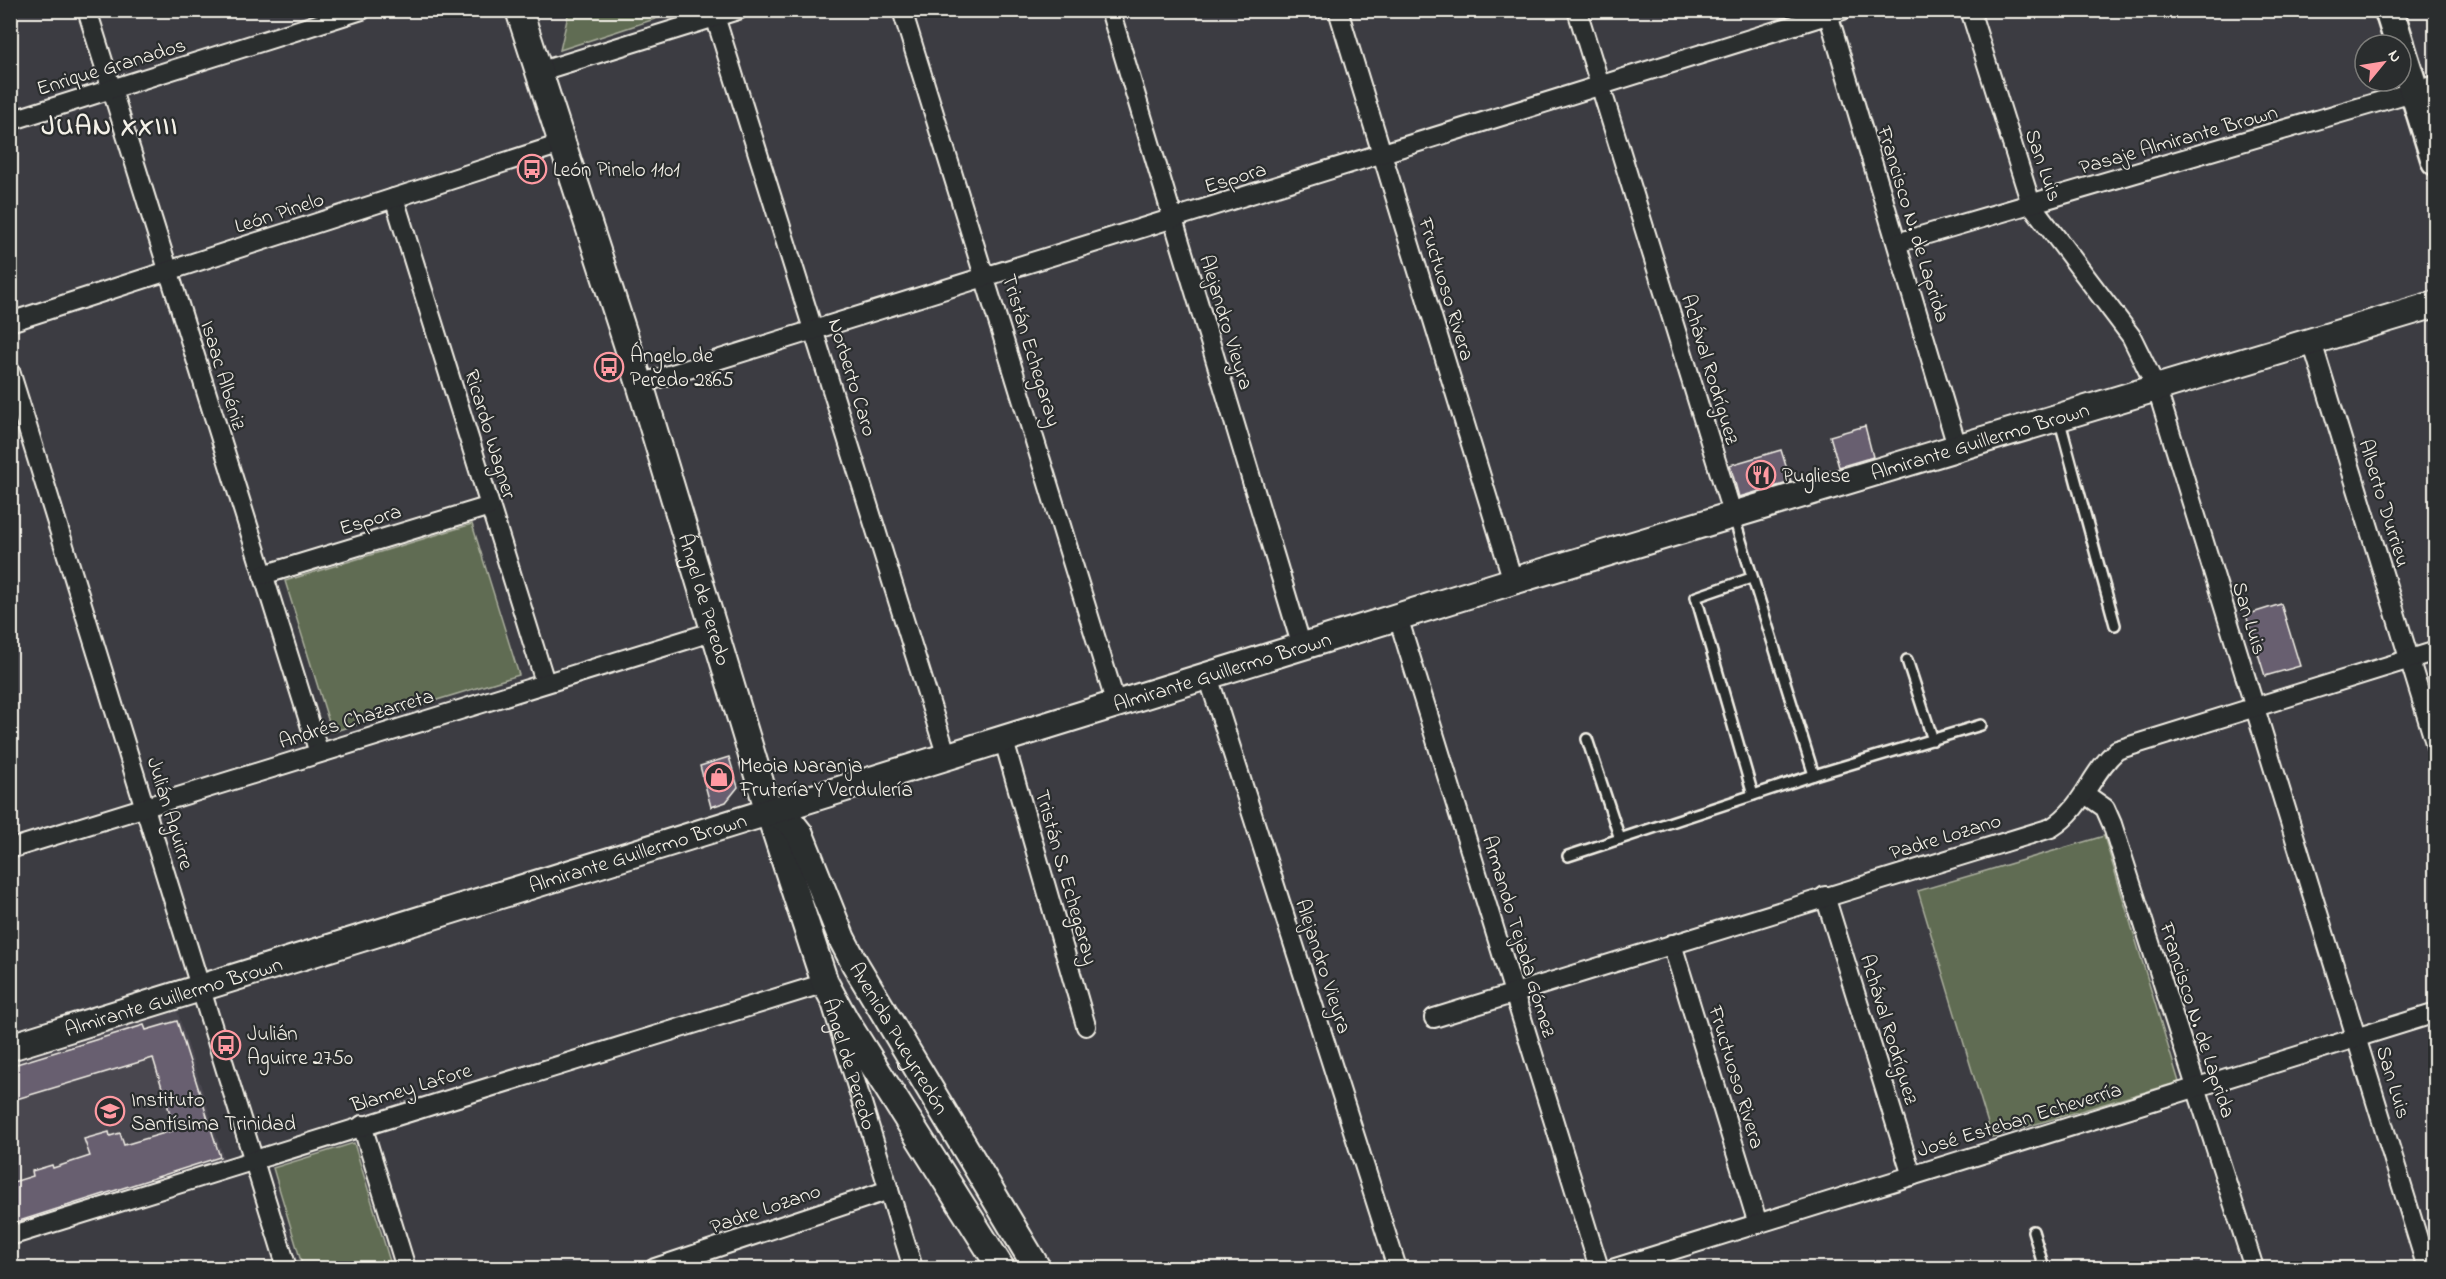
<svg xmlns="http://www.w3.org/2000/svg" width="2446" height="1279" font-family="'Indie Flower',sans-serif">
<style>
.built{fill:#494650}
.green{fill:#606c52;stroke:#aaae9d;stroke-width:1.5}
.building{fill:#675e6f;stroke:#f4f1e8;stroke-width:1.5}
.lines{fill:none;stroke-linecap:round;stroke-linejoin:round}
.lane-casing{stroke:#f4f1e8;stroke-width:14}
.street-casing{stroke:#f4f1e8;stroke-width:22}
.secondary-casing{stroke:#f4f1e8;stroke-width:30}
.primary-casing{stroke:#f4f1e8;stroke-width:33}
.lane{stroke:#2a2d2e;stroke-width:9}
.street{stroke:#2a2d2e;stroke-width:18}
.secondary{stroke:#2a2d2e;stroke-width:26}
.primary{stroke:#2a2d2e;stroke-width:28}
.labels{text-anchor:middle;stroke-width:4.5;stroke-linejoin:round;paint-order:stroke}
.street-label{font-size:21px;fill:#f4f1e8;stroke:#2a2d2e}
.poi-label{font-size:21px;fill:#f4f1e8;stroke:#2a2d2e;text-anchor:start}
.district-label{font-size:27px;font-weight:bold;letter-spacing:1.5px;fill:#f4f1e8;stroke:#2a2d2e}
</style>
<rect width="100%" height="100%" fill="#3c3c42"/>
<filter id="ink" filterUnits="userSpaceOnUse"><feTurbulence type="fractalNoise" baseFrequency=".0167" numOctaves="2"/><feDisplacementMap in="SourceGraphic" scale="12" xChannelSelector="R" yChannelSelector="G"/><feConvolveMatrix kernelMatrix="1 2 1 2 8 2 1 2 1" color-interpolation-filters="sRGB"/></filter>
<g filter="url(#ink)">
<path class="built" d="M177,1010L224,1159L11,1227V1062Z"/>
<g class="green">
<path d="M569,11V10L679,11L560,50Z"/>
<path d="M472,524L519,675L332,732L285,581Z"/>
<path d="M2104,836L2179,1082L1992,1137L1918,891Z"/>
<path d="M354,1143L392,1268H303L273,1168Z"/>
</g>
<g class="building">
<path d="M1865,426L1873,457L1839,467L1830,436Z"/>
<path d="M1781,450L1791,482L1739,497L1730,465Z"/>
<path d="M2281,604L2300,666L2265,676L2246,615Z"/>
<path d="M729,757L738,787L726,802L711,807L700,766Z"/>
<path d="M177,1021L220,1157L10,1224V1183L33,1176L32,1171L52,1165L53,1168L90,1156L84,1139L109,1132L110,1136L120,1133L124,1145L175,1130L153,1058L10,1101V1066L144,1025L146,1030Z"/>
</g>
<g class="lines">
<g class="lane-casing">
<g id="lane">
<path d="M2059,418L2115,625"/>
<path d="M1734,518L1814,775"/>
<path d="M1751,578L1696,597L1753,795"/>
<path d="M1907,660L1933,740"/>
<path d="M1587,739L1620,839"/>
<path d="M1568,856L1814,775L1981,725"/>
<path d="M2033,1231L2044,1268"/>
</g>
</g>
<g class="street-casing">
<g id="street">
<path d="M87,10L319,753"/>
<path d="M713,10L947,757"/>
<path d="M902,10L1116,704"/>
<path d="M1110,10L1302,647"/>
<path d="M1338,10L1513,581"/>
<path d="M1577,10L1733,516"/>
<path d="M1827,10L1958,450"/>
<path d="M1970,10L2031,204L2131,336L2157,389L2427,1268"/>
<path d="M538,72L738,10"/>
<path d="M10,121L362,10"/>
<path d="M394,198L545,682"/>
<path d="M1897,243L2436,85"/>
<path d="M10,322L561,144"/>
<path d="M2312,342L2436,746"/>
<path d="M10,371L287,1268"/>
<path d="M640,384L1843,10"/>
<path d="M263,575L490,506"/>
<path d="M1398,617L1599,1268"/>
<path d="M1208,676L1397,1268"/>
<path d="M1004,741L1086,1026"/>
<path d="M2085,794L2105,808L2112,824L2254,1268"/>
<path d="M10,849L715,631"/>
<path d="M1825,896L1912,1176"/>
<path d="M1672,944L1758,1224"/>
<path d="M1434,1018L2051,828C2085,806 2089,775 2117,750L2436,651"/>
<path d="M362,1125L406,1268"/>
<path id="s1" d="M10,1236L825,983L913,1268"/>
<path d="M655,1268L889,1190"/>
<path d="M1615,1268L2436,1013"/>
</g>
</g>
<g class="secondary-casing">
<g id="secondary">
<path id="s2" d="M519,10L640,384L769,812L825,983L845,1020L1001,1268"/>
<path id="s3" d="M769,812L789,820L800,834L842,939L855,964L1037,1268"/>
<path id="s4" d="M10,1047L1513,581L2436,304"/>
</g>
</g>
<g class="primary-casing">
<g id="primary">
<path d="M2389,10L2400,45"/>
<path d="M2401,49L2436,161"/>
</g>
</g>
<use href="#lane" class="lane"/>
<use href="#street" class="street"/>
<use href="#secondary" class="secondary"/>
<use href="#primary" class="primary"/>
</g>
</g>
<defs>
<g id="bus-ring" transform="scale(1.5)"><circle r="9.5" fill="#2a2d2e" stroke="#ff9aa2" stroke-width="1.5"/><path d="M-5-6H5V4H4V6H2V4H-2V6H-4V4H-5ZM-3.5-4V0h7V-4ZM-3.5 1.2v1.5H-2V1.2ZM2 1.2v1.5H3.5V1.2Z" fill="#ff9aa2"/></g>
<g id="restaurant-ring" transform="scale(1.5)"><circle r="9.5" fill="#2a2d2e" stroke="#ff9aa2" stroke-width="1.5"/><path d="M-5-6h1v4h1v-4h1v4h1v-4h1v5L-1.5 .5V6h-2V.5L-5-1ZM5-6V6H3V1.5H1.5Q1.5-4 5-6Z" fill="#ff9aa2"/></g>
<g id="shop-ring" transform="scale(1.5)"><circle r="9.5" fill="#2a2d2e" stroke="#ff9aa2" stroke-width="1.5"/><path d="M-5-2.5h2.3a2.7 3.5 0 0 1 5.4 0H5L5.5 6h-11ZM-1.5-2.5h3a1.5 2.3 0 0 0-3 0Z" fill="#ff9aa2"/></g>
<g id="school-ring" transform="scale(1.5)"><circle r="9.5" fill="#2a2d2e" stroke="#ff9aa2" stroke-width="1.5"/><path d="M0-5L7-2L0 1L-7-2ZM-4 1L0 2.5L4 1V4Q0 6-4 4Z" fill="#ff9aa2"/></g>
</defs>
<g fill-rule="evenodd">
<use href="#bus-ring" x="532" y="169"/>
<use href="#bus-ring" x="609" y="367"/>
<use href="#restaurant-ring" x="1761" y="475"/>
<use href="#shop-ring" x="719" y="777"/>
<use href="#bus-ring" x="226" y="1045"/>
<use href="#school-ring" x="110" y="1111"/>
</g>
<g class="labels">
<g class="street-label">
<text transform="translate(111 66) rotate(-17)" y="7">Enrique Granados</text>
<text transform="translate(2178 139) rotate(-16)" y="7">Pasaje Almirante Brown</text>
<text transform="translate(2044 165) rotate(71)" y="7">San Luis</text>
<text transform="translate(1235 177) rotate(-17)" y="7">Espora</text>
<text transform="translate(279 212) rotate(-18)" y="7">León Pinelo</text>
<text transform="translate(1914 224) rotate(73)" y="7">Francisco N. de Laprida</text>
<text transform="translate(1447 289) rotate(73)" y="7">Fructuoso Rivera</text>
<text transform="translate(1227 322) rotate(73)" y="7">Alejandro Vieyra</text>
<text transform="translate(1032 350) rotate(73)" y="7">Tristán Echegaray</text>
<text transform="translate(1711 369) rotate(73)" y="7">Achával Rodríguez</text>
<text transform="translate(224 375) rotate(73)" y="7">Isaac Albéniz</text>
<text transform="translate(853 377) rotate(73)" y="7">Norberto Caro</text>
<text transform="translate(491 434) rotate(73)" y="7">Ricardo Wagner</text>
<text dy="7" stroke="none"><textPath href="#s4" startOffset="2061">Almirante Guillermo Brown</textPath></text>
<text transform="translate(2385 503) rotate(73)" y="7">Alberto Durrieu</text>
<text transform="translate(370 519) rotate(-17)" y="7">Espora</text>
<text dy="7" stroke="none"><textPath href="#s2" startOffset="618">Ángel de Peredo</textPath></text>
<text transform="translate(2250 618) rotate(73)" y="7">San Luis</text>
<text dy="7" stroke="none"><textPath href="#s4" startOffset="1269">Almirante Guillermo Brown</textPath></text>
<text transform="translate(356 718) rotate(-17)" y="7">Andrés Chazarreta</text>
<text transform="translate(171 813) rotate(73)" y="7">Julián Aguirre</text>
<text transform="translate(1945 836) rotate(-17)" y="7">Padre Lozano</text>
<text dy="7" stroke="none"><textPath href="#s4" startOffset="657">Almirante Guillermo Brown</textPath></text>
<text transform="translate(1067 877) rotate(74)" y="7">Tristán S. Echegaray</text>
<text transform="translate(1520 936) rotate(73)" y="7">Armando Tejada Gómez</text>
<text transform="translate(1324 966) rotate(72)" y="7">Alejandro Vieyra</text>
<text dy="7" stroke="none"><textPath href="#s4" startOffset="171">Almirante Guillermo Brown</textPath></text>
<text transform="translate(2198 1020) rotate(72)" y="7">Francisco N. de Laprida</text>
<text transform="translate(1890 1029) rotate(73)" y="7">Achával Rodríguez</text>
<text dy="7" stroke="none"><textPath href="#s3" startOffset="267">Avenida Pueyrredón</textPath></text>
<text dy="7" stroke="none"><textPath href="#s1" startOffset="938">Ángel de Peredo</textPath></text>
<text transform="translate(1737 1077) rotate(73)" y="7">Fructuoso Rivera</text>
<text transform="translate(2394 1082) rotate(73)" y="7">San Luis</text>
<text transform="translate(411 1087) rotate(-17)" y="7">Blamey Lafore</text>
<text transform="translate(2019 1119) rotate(-17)" y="7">José Esteban Echeverría</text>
<text transform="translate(765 1208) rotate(-19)" y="7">Padre Lozano</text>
</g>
<g class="poi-label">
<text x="553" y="176">León Pinelo 1101</text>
<text x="630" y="362">Ángelo de<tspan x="630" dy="24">Peredo 2865</tspan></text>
<text x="1782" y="482">Pugliese</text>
<text x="740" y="772">Meoia Naranja<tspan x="740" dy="24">Frutería Y Verdulería</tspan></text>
<text x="247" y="1040">Julián<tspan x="247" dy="24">Aguirre 2750</tspan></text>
<text x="131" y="1106">Instituto<tspan x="131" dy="24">Santísima Trinidad</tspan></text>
</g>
<g class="district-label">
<text x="110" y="134">JUAN XXIII</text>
</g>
</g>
<rect width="2446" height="1279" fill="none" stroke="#2a2d2e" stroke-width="36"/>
<rect x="18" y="18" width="2410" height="1243" fill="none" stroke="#f4f1e8" stroke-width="2" filter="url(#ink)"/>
<g transform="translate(2383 63) rotate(60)"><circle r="28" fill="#2a2d2e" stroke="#7b7b78" stroke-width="1.5"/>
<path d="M0-4.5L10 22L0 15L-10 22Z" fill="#ff9aa2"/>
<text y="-9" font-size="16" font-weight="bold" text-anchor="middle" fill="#f4f1e8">N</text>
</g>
</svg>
